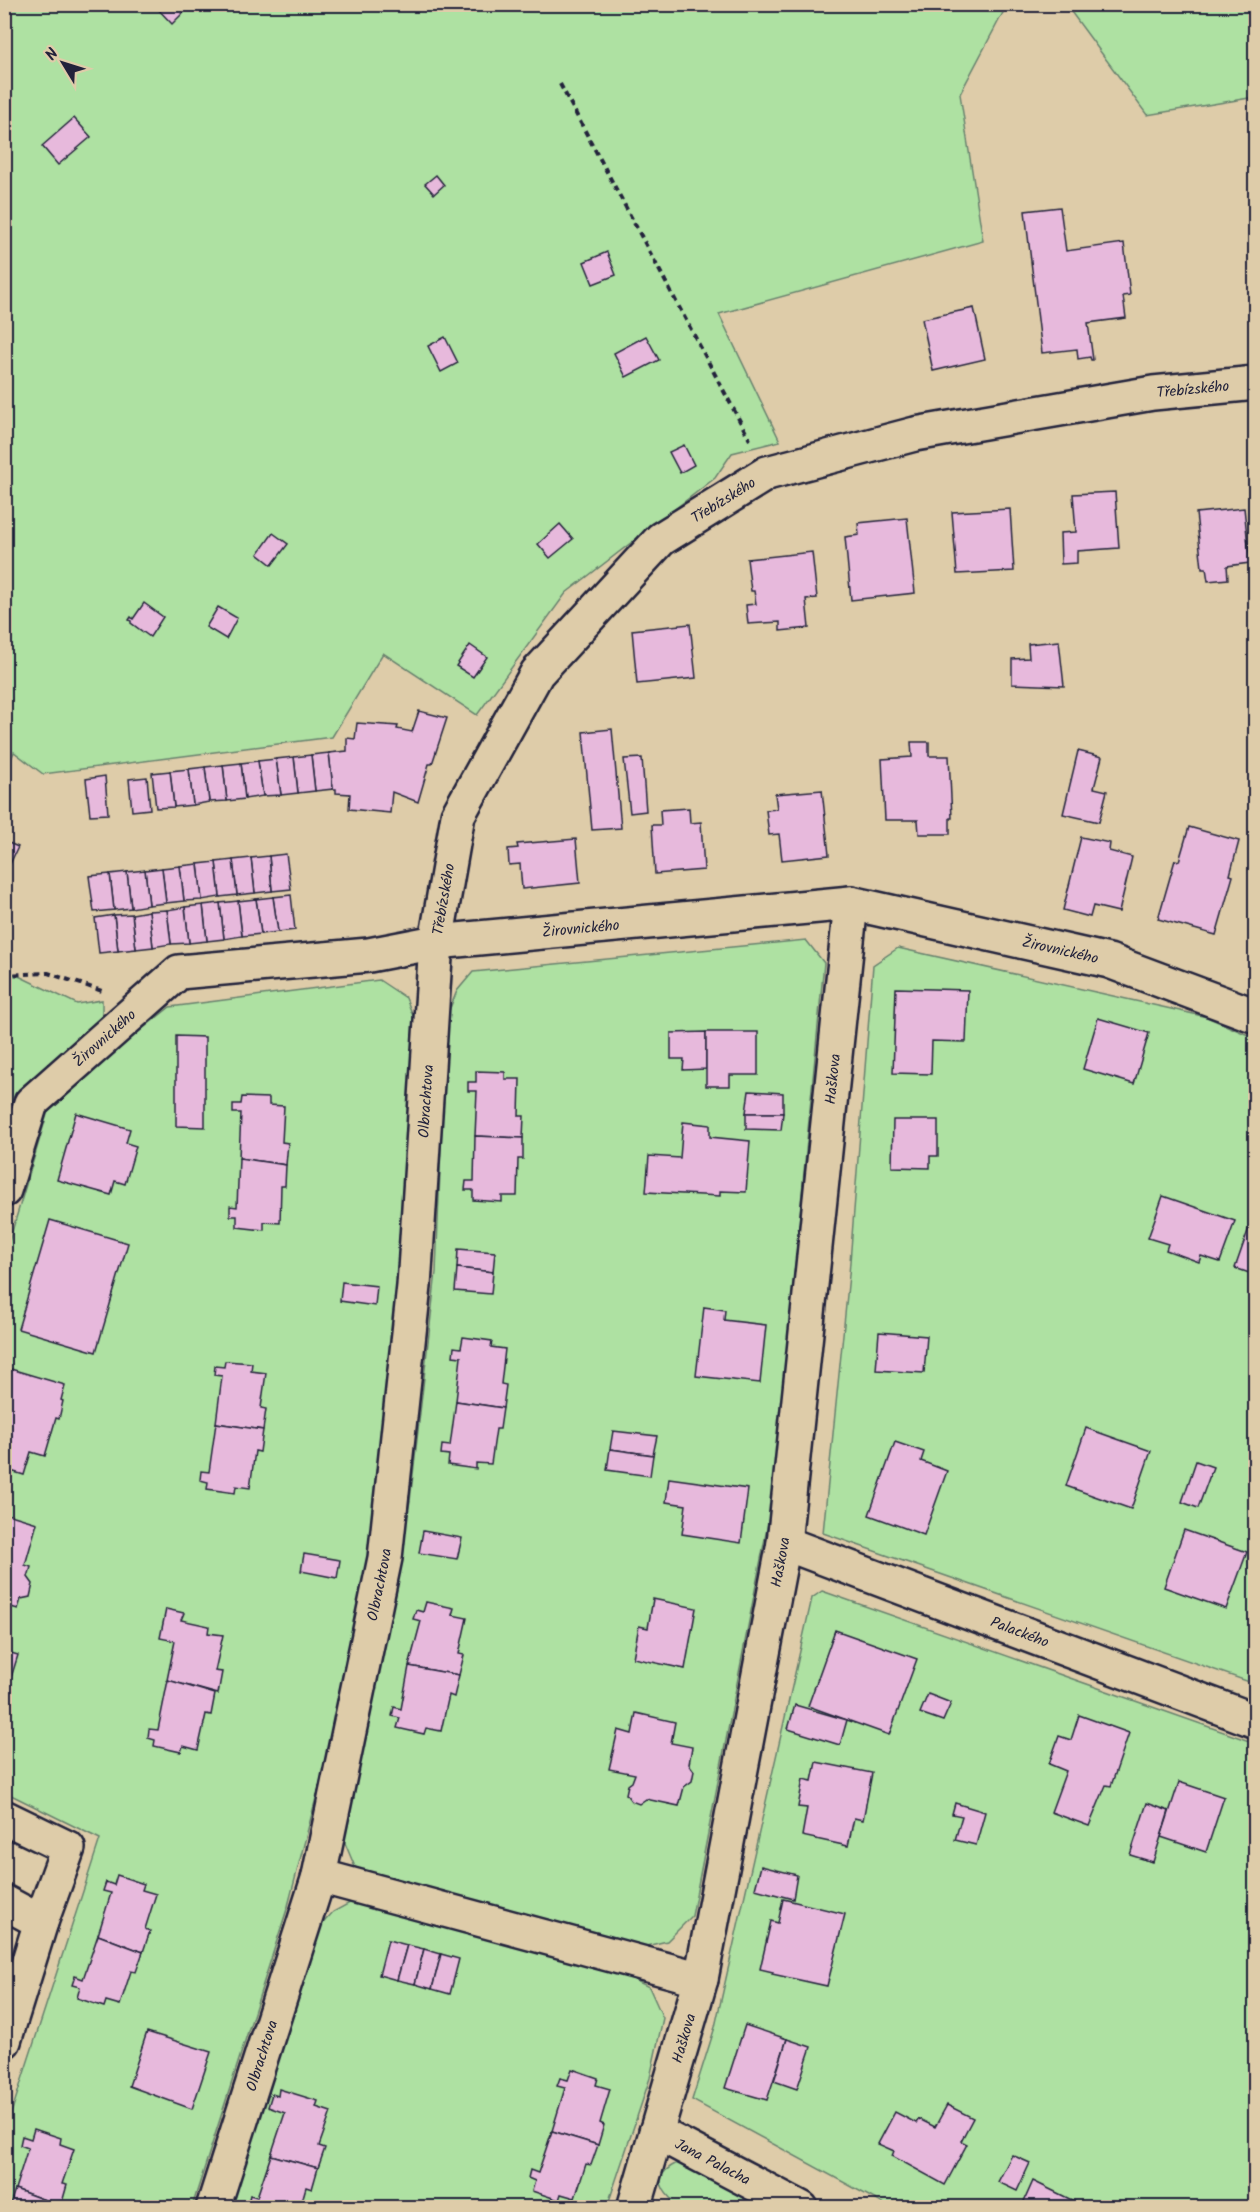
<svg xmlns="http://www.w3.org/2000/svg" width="1260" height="2212" font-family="Kalam,sans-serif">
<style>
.green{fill:#aee1a2;stroke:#68826e;stroke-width:1.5}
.building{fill:#e7b9dc;stroke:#22223b;stroke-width:1.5}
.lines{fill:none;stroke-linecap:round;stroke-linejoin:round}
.minor-casing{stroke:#22223b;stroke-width:38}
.path{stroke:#22223b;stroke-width:4;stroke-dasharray:6 4.5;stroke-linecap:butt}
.minor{stroke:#decca9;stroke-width:33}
.labels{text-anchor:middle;stroke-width:5;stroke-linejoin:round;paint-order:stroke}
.street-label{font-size:15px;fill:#22223b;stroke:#decca9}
</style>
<rect width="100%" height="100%" fill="#decca9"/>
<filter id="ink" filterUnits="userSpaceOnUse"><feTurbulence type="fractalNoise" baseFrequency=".0167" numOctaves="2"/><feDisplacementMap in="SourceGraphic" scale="12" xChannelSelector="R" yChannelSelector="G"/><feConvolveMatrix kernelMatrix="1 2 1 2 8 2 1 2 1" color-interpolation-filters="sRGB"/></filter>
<g filter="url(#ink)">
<g class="green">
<path d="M5,5H1007L960,94L983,241L719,314L780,441L732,453L715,478L566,593L477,715L383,653L332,737L43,774L14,752L5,773Z"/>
<path d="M1066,5H1255V97L1147,115Z"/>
<path d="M806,940L824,963L773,1497L692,1916L667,1941L642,1947L379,1878L355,1867L342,1836L375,1693L410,1501L436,1272L446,1018L457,991L473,972Z"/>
<path d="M898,948L1207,1017L1255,1038V1684L823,1533L849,1275L873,965Z"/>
<path d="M4,969L77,1004L102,1000V1020L32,1079C23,1089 16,1110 5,1114Z"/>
<path d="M379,980L406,998L415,1021L408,1284L378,1519L340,1723L322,1775L288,1906L192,2207L5,2208V2132L100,1839L5,1792V1255L51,1101L170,1007Z"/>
<path d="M822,1591L1255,1743V2207H889L692,2100L715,2027L812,1598Z"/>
<path d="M355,1900L618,1972L649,1987L663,2018L650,2078L607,2207L226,2208L316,1931L333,1912Z"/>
<path d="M677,2163L700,2168L775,2207H667L671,2199C656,2183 657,2173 677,2163Z"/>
</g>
<g class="building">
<path d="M158,4H187L189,7L172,24L156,7Z"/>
<path d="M74,118L91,137L58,165L42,146Z"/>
<path d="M436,175L444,185L434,194L425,184Z"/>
<path d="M1060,207L1066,251L1124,243L1130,295L1123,296L1126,318L1088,323L1093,360H1091L1090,357L1078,359L1077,349L1042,353L1025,211Z"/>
<path d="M607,252L616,275L593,284L584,262Z"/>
<path d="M974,308L985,359L933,371L922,319Z"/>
<path d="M646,336L659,360L626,377L614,353Z"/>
<path d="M445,337L458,363L441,372L428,346Z"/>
<path d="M684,445L694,465L680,473L669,452Z"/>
<path d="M1115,492L1119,548L1077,551V563L1061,564L1060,533L1076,532L1073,494Z"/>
<path d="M1244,508L1250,563L1227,566L1228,579L1208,581L1206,568H1202L1196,513Z"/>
<path d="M1010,509L1014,571L957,574L952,512Z"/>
<path d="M907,518L915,593L851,600L845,537L859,535L858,523Z"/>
<path d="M560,524L573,539L550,558L538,544Z"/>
<path d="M273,533L288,544L272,565L258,554Z"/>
<path d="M812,552L817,598L806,599L809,628L780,631V622L748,624L746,605L756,604L754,591H751L747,559Z"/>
<path d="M1251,581H1256V627Z"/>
<path d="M144,603L163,617L150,637L131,623V621L129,620L131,617L133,619Z"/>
<path d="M218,607L237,618L226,639L206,627Z"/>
<path d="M690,624L696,678L637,684L632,630Z"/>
<path d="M1059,641L1064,686L1012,684V659L1029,658L1028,644Z"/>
<path d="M470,645L487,657L473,677L456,666Z"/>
<path d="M419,711L447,718L432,764H429L418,802L392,792L390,813L349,809L350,794L336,793V789H333L329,753L347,751V738L355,739L357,723L398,726L397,729L412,732Z"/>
<path d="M612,729L621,828L592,830L583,732Z"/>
<path d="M911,742H929V756H949L952,818H950V834H919L918,820H885L882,759L912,757Z"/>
<path d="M1078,751L1102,757L1094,788L1107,791L1099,822L1063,814Z"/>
<path d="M329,753L333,789L315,791L311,755Z"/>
<path d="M311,755L315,791L298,793L294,757Z"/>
<path d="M294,757L298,793L281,795L276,759Z"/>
<path d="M642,758L646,811L630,813L624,759Z"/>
<path d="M276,759L281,795L263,796L258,761Z"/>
<path d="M258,761L263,796L245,799L241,763Z"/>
<path d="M241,763L245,799L227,801L223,765Z"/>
<path d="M223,765L227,801L209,802L205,767Z"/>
<path d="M205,767L209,802L193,805L189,769Z"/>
<path d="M189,769L193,805L174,807L170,771Z"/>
<path d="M170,771L174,807L156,808L152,773Z"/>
<path d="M105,776L108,814L90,815L86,779Z"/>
<path d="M147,777L150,809L132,811L129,779Z"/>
<path d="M822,790L829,855L782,860L779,834L769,835L766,810L777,809L775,794Z"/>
<path d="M689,808L690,823L701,822L704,870L655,874L652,825H661L660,810Z"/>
<path d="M1189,827L1239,841L1230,875L1233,876L1216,935L1158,919L1175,860L1179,861Z"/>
<path d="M1081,837L1110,843L1109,851L1132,857L1119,912L1093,906L1090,917L1063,910Z"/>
<path d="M576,839L580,883L522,889L520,864L509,865L508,849L518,848L517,844Z"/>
<path d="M4,841L18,847L10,864L4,861Z"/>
<path d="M286,854L291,889L272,891L269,856Z"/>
<path d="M269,856L272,891L255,893L251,858Z"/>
<path d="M251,858L255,893L237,895L233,860Z"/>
<path d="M233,860L237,895L220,897L216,862Z"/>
<path d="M216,862L220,897L202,900L198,864Z"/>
<path d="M198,864L202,900L184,901L180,866Z"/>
<path d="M180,866L184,901L166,903L162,868Z"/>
<path d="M162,868L166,903L149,905L145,870Z"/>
<path d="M145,870L149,905L131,908L127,872Z"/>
<path d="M127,872L131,908L114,910L110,874Z"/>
<path d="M110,874L114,910L94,912L89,876Z"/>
<path d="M291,895L295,930L278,932L273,897Z"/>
<path d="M273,897L278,932L261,934L256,899Z"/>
<path d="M256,899L261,934L242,936L238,901Z"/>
<path d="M238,901L242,936L224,939L220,903Z"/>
<path d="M220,903L224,939L207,941L203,905Z"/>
<path d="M203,905L207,941L189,943L185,907Z"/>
<path d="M185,907L189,943L171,944L167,910Z"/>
<path d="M167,910L171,944L153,947L149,911Z"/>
<path d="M149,911L153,947L136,949L132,914Z"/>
<path d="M132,914L136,949L118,951L114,915Z"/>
<path d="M114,915L118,951L99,953L95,918Z"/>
<path d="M896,988L968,990L966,1042L932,1041L931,1074L893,1073Z"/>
<path d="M1098,1018L1149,1033L1134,1084L1083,1069Z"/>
<path d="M706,1032V1069L683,1070L684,1059H671V1033Z"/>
<path d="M706,1032H758V1075H730V1086H706Z"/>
<path d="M176,1036L205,1037V1127L176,1126Z"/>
<path d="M476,1071L505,1072V1079H520L519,1116H524L523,1138L475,1136L477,1091H468V1082H476Z"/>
<path d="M749,1091L783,1093V1113H746Z"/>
<path d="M242,1097L269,1098V1105L284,1106L282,1142L288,1143L286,1165L239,1158L241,1113H233V1104H241Z"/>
<path d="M76,1113L130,1129L126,1143L136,1146L125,1184L115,1181L111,1195L57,1180Z"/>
<path d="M746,1113H783L781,1130L746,1129Z"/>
<path d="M893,1120H938V1156H930V1168L892,1167Z"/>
<path d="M683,1122L710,1125V1137L750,1141L746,1192L720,1191V1196L646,1192L649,1156L680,1158Z"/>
<path d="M475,1136L523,1138V1159H518L517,1196H502V1202L473,1200V1190H465L466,1181H474Z"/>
<path d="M239,1158L286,1165L285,1186H281L280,1223L264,1222V1230L237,1227V1216H230V1206L237,1207Z"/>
<path d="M1163,1196L1235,1221L1220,1262L1201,1256L1199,1262L1166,1250L1168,1244L1148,1238Z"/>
<path d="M50,1220L128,1243L96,1352L18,1329Z"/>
<path d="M1250,1225L1256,1228L1255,1275L1235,1268Z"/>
<path d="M458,1249L495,1252L493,1272L457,1268Z"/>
<path d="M457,1268L493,1272L491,1294L455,1291Z"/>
<path d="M342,1282L377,1286L375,1306L340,1301Z"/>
<path d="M704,1307L725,1310L724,1320L766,1325L760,1383L696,1376Z"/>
<path d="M879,1332L927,1336L924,1373L876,1370Z"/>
<path d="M463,1337L492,1341L491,1347L505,1349L501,1384L506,1385L503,1408L456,1401L461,1357L453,1356L454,1347L461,1348Z"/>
<path d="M225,1361L252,1363L251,1371L266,1373L261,1408L266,1409L263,1430L216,1423L222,1376L214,1375L215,1366L224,1367Z"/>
<path d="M4,1367L65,1385L61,1400L63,1401L59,1419L56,1418L45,1456L31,1452L24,1475L4,1469Z"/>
<path d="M456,1401L503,1408L500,1429H496L491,1464L476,1463V1469L448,1465L449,1455L441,1454L442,1445L450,1446Z"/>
<path d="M216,1423L263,1430L260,1452L255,1451L250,1488L236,1486L235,1493L207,1489L208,1482L200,1480L201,1471L209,1472Z"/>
<path d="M1086,1428L1151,1451L1131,1509L1066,1486Z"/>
<path d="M613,1431L657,1436L653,1455L610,1449Z"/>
<path d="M895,1442L924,1452L921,1461L947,1471L924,1535L869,1515Z"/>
<path d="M610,1449L653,1455L650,1476L607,1470Z"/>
<path d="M1196,1461L1213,1467L1198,1508L1182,1502Z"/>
<path d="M669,1478L748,1489L741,1543L682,1534L686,1505L666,1502Z"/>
<path d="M4,1513L37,1523L25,1565L31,1567L28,1577L33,1584L30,1597L21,1599L18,1609L4,1605Z"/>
<path d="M1184,1530L1247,1552L1226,1609L1164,1587Z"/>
<path d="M423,1531L462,1538L457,1559L419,1553Z"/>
<path d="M304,1554L340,1560L337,1578L301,1571Z"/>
<path d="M653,1599L696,1608L685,1669L633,1658L639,1626L648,1628Z"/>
<path d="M426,1602L454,1608L452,1615L467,1618L459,1654L464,1655L459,1675L409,1666L421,1621L413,1619L416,1610L423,1612Z"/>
<path d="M166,1609L184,1613L181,1620L209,1626L208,1633L223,1635L215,1671L222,1672L218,1694L167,1680L175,1641L160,1638Z"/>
<path d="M835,1630L917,1659L889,1735L808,1706Z"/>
<path d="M4,1651L18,1655L4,1700Z"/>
<path d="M409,1666L459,1675L454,1697L449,1695L441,1731L426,1728L424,1734L397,1728L400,1718L392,1716L394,1707L401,1709Z"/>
<path d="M168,1680L215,1694L211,1715L206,1714L198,1750L183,1746L181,1752L154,1746L155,1740L148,1738L149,1729L158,1730Z"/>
<path d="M928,1694L951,1703L943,1721L920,1713Z"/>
<path d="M795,1705L847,1720L840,1745L788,1729Z"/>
<path d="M636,1713L675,1722L671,1743L692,1747L689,1764L694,1771L692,1781L684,1787L679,1806L646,1799L639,1804L631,1801L626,1794L628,1785L632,1782L635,1774L609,1769L618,1730L632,1734Z"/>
<path d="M1079,1715L1129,1733L1111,1786L1106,1785L1089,1826L1051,1812L1066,1771L1049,1764L1059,1736L1071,1740Z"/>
<path d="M816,1762L872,1773L863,1820L854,1818L848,1846L802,1836L807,1808L798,1807L803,1779L812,1781Z"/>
<path d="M1179,1782L1224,1797L1206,1852L1161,1837Z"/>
<path d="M955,1803L985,1812L976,1845L955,1840L962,1816L952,1814Z"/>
<path d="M1147,1803L1169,1811L1153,1862L1130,1855Z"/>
<path d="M761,1866L797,1875L793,1899L755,1889Z"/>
<path d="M117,1875L144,1884L142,1890L156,1894L145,1929L150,1931L143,1952L98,1935L111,1893L103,1891L106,1882L114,1885Z"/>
<path d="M783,1899L845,1914L827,1986L772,1974L773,1972L760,1969L771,1921L778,1923Z"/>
<path d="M98,1935L143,1952L136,1972L131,1971L120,2005L106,2001L104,2007L77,1998L80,1987L72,1985L75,1976L83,1979Z"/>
<path d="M388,1940L407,1945L397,1980L379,1975Z"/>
<path d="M407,1945L424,1949L415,1984L397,1980Z"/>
<path d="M424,1949L441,1954L432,1989L415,1984Z"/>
<path d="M441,1954L459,1959L450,1994L432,1989Z"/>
<path d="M745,2025L787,2039L767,2100L725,2088Z"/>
<path d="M147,2032L211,2052L192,2109L129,2086Z"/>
<path d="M787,2039L811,2047L797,2089L774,2081Z"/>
<path d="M572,2069L598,2078L596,2085L610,2089L600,2123L604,2125L598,2145L552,2131L565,2088L557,2086L560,2078L568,2080Z"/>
<path d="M279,2089L318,2101L316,2107L331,2112L319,2146L325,2148L318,2168L271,2155L285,2113L268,2107L272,2094L278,2096Z"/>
<path d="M947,2105L973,2118L961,2141L967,2144L945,2185L892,2156L894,2151L878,2144L895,2112L916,2123L919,2119L935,2127Z"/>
<path d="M34,2129L61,2138L60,2144L74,2149L62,2184L67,2185L61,2206L15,2189L28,2148L20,2145L22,2136L31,2139Z"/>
<path d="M552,2131L598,2145L591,2165L586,2164L575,2198L561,2194L559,2200L532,2191L535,2181L528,2178L530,2170L538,2173Z"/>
<path d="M271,2155L318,2168L312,2189L306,2187L300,2208H254L255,2205L248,2203L250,2195L257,2197Z"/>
<path d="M1012,2155L1030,2163L1017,2191L998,2182Z"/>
<path d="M1033,2181L1088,2208H1021Z"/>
<path d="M15,2189L61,2206L60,2208H9Z"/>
</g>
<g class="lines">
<g class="minor-casing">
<g id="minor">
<path id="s1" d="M4,1190L31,1103L179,972L369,955L436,942L851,903L1109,961L1256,1016"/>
<path id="s2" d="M784,1543L1256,1721"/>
<path d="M4,1817L68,1848L41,1922L4,2041"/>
<path d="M319,1876L701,1979"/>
<path d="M4,1902L41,1922"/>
<path id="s3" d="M656,2132L801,2208"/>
<path id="s4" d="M213,2208L319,1876L385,1558L414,1286L436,942L458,815L537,673L661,539L767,473L915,434L1153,393L1256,383"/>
<path id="s5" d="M634,2208L701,1979L784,1543L851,903"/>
</g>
</g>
<g class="path">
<path d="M560,84L750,440"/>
<path d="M4,975L48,973L102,991"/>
</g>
<use href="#minor" class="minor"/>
</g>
</g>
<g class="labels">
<g class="street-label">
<text dy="5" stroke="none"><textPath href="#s4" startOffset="2325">Třebízského</textPath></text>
<text dy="5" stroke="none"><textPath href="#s4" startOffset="1839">Třebízského</textPath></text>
<text dy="5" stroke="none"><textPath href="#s4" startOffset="1335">Třebízského</textPath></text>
<text dy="5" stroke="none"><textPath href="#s1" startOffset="693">Žirovnického</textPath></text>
<text dy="5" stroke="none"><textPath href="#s1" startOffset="1179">Žirovnického</textPath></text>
<text dy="5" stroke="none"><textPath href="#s1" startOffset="189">Žirovnického</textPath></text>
<text dy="5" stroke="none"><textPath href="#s5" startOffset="1149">Haškova</textPath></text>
<text dy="5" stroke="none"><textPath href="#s4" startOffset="1132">Olbrachtova</textPath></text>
<text dy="5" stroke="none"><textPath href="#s5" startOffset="663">Haškova</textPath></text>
<text dy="5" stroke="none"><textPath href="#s4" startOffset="646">Olbrachtova</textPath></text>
<text dy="5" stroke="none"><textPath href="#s2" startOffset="252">Palackého</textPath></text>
<text dy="5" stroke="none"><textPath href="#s5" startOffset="177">Haškova</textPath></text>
<text dy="5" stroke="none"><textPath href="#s4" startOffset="160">Olbrachtova</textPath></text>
<text dy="5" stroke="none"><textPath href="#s3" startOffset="64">Jana Palacha</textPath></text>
</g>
</g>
<rect width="1260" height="2212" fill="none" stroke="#decca9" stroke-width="24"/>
<rect x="12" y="12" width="1236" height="2188" fill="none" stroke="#22223b" stroke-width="2" filter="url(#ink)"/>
<g transform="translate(63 63) rotate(308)" stroke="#decca9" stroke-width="4.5" paint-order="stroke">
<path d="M0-4.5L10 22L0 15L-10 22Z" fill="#22223b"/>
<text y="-9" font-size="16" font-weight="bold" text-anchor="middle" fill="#22223b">N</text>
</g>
</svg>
